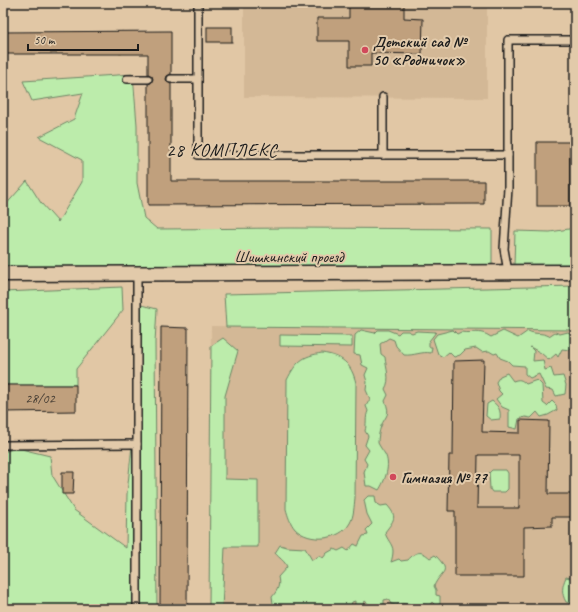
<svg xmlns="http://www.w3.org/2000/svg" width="578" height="612" font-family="Caveat,sans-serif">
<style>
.built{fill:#d3b896}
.green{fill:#bcecab;stroke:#6c8464}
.building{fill:#c0a07d;stroke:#1c1c1c;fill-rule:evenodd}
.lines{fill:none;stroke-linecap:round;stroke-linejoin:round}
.service-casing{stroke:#1c1c1c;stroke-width:10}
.minor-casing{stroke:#1c1c1c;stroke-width:17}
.service{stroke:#e2caaa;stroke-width:7}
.minor{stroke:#e2caaa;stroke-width:14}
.poi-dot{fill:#d1495b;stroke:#e2caaa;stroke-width:1.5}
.labels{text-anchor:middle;stroke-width:4;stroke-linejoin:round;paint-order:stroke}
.number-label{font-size:14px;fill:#453d34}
.poi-label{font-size:16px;font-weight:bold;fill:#1c1c1c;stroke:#e2caaa;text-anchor:start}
.street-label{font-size:16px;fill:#1c1c1c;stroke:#e2caaa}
.quarter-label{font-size:18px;letter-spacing:1px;fill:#1c1c1c;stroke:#e2caaa}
</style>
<rect width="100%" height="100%" fill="#e1c7a5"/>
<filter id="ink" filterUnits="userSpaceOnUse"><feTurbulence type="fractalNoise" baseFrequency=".025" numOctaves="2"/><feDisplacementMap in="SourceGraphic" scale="8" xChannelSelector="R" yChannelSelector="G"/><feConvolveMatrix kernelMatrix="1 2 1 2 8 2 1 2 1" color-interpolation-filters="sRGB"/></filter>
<g filter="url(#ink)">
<g class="built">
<path d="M244,3H487V98L244,97Z"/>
<path d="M211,326L575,330V609H209Z"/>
</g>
<g class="green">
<path d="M133,74L137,125V183L144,218L157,229L292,228L492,229V267L3,269V208L27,181L41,203L58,222L82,182V160L39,137L74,119L83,93L32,101L23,81Z"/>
<path d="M575,228V265L514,266L515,231L550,232Z"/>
<path d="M575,286V330L226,327L224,294Z"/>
<path d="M122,287L123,310L76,369V385H3V292Z"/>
<path d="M141,305L157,309L155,342L157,609H3V452L17,448L50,456L52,475L74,510L126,548L127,494L134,425L137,342Z"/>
<path d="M361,330L375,333L378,330H388L398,334L401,331H408L412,333L417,331L436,332L429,341V347H432L431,353C422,351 414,356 404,355L396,346L394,340L389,338L380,344L381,354L385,357C386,369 391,379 385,389L388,395L385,401C391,415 386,415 381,426C379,432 378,438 378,443C380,447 383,451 385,454C391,465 385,481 379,490L371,486H366L364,472L367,464L364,459L369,450L365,445L368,436L365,431C367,424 365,418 368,411L366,406L370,399L366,390L367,382L365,375L368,368L362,365L360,355L354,354L355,335Z"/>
<path d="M453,330L457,334L461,332C473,334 479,329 491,337L503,331L518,338L528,331C536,335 541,332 549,336L555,332L560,334L568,332L572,335L575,334V346H572L570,350L562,349L558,357L556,354L549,360L541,353L530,347L534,351L533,361L543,360L545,370L551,368L554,377L563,376L566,385L565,394L556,396L553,390L546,389L539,374L530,378L525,374V366L512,365L508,361L500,358L497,353L494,354L489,351L482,352L476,348L465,350L460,355L454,357L449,352L443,357L438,354L433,339L437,334Z"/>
<path d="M280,335L352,336V347L280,346Z"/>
<path d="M223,338L238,351L225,396V479L258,480V547H225L222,609H209L211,346Z"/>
<path d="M322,353C342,356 351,363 356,383L355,498C354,506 354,516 350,523C340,541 309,543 295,529C290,523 288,516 286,509L287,380C296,362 302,356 322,353Z"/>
<path d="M507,373L513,381C519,379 521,379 526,384L537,380L542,385L543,403L547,406L552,401L556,405L557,410L548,415L541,417L537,412L531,418L525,417L519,419L517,429L509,427V410L502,407L496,399L502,394L499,391L496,382L500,376Z"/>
<path d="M492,401C499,407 501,410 500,419L491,420L486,416L487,404Z"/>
<path d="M492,470H506L508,473V489L505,492H492L490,489L489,473Z"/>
<path d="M368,496H375L376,503L381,506L387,505C398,517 394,520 385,532C386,539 393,544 393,551C393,555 392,559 391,562L399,559L401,561L408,560C416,551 421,550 430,558L435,555C453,573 441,570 434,586L436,590V595L440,596V604L436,606L432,602L429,606C420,602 420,606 413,605C405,604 403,602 396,605L391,604L388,599L384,600V605L371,606L365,601L362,606H355V601L352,602L351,606H346L344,609H271L273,603L272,597C278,590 280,585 278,577L287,567C285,561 279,558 275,553L280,545L287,547L305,548L312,560L319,556L323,558L327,553L334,549L338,551L344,548L348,551L354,544L358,546L363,536L368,535L366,530L372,524L367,514L364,500Z"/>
<path d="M566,577L575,579V604L566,602C561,593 562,586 566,577Z"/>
</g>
<g class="building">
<path d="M349,3H404V18L423,19L422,54L371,53V66H349V41H317V18H349Z"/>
<rect x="207" y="27" width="25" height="15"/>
<path d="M171,31V74L167,76L166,79L167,82L171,84V181H484V204L148,205V84L151,83L153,79L152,76L148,74V54H3V32Z"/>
<rect x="537" y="142" width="33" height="64"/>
<path d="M161,327L188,328L187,609H160Z"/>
<path d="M484,360L482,432L520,433V420L549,421L548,494H575V517H552V526L524,527V576H455V511H448L449,455H453L454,361ZM478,455H519V508H477Z"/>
<path d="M3,385H76V411L3,412Z"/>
<path d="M62,472H74L73,494H62Z"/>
</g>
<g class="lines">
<g class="service-casing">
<g id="service">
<path d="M198,3V155H508"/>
<path d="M127,79H148"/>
<path d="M171,79H198"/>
<path d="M383,155V97"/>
<path d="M508,272L504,249L508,188V40H575"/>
<path d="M3,445L137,444"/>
<path d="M137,609V273"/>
</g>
</g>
<g class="minor-casing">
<path id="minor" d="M3,274L575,272"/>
</g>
<use href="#service" class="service"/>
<use href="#minor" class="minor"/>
</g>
</g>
<g class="poi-dot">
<circle cx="365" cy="50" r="4"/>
<circle cx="393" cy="477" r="4"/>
</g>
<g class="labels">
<g class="number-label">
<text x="40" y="403">28/02</text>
</g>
<g class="poi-label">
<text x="373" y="47">Детский сад №<tspan x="373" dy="18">50 «Родничок»</tspan></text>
<text x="401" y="483">Гимназия № 77</text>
</g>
<g class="street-label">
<text x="289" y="262">Шишкинский проезд</text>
</g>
<g class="quarter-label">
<text x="222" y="156">28 КОМПЛЕКС</text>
</g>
</g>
<rect width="578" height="612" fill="none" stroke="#e2caaa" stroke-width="16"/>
<rect x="8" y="8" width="562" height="596" fill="none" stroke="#1c1c1c" stroke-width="1.5" filter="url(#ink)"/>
<path d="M28 44v6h110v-6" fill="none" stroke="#1c1c1c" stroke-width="2"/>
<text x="34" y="44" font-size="12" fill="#1c1c1c" stroke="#e2caaa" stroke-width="3" paint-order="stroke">50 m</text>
</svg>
